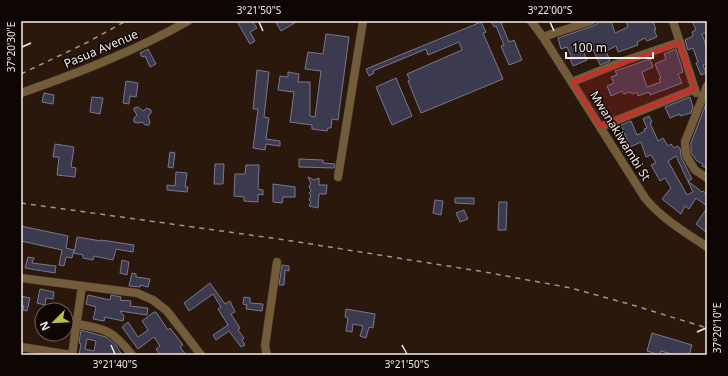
<svg xmlns="http://www.w3.org/2000/svg" width="728" height="376" font-family="'Noto Sans',sans-serif">
<style>
.building{fill:#3c3a4f;stroke:#7a788f;fill-rule:evenodd}
.lines{fill:none;stroke-linecap:round;stroke-linejoin:round}
.minor-casing{stroke:#48362b;stroke-width:9}
.minor{stroke:#725c39;stroke-width:8}
.rail{stroke:#a3938a;stroke-width:1.5;stroke-dasharray:5 5;stroke-linecap:butt}
.marked{fill:#d62828;fill-opacity:0.2;stroke:#d62828;stroke-width:3;stroke-linejoin:round}
.ticks{fill:none;stroke:#faece5;stroke-width:1.5}
.labels{text-anchor:middle;stroke-width:3;stroke-linejoin:round;paint-order:stroke}
.street-label{font-size:12px;fill:#faece5;stroke:#0d0603}
.neatline{fill:none;stroke:#faece5;stroke-width:1.5}
.ticks-label{font-size:10px;text-anchor:middle;fill:#faece5}
</style>
<rect width="100%" height="100%" fill="#2b180d"/>
<g class="building">
<path d="M242,21H252L257,28L250,32L255,41L250,44L239,25L238,23Z"/>
<path d="M275,21H298L281,31Z"/>
<path d="M491,21H506L501,23L509,42L514,40L522,60L509,65L501,46L504,45L496,26L494,27Z"/>
<path d="M598,21H611L615,33L628,27L626,21H653L656,30H654L657,37L647,41L645,38L637,42L638,45L618,52L616,46L606,51L610,61L600,65L592,47L583,51L587,60L573,66L570,58H572L567,47L561,49L558,38L593,26L598,23Z"/>
<path d="M692,21H706L707,24V32L702,34L707,48V63L703,65L706,73L701,75L696,63L698,62L693,48L688,50L685,40L693,36L692,32L696,30Z"/>
<path d="M481,22L486,32L483,33L503,79L421,113L408,81L410,80L407,74L462,50L459,42L428,55L426,49L373,71L374,73L369,76L366,69Z"/>
<path d="M326,34L349,37L338,120L332,119L331,128H328L327,131L312,129V125L290,122L294,92L278,90L280,76L288,77V72L299,74L298,82H310V116L315,117L321,71L305,69L308,52L323,54Z"/>
<path d="M148,49L156,64L150,67L145,56L142,57L140,53Z"/>
<path d="M676,49L683,72L678,74L682,83L650,95L649,92L638,96L637,92L633,94L630,92L624,94L622,91L611,96L607,86L614,83L611,77L617,75L615,71L650,59L653,67L642,72L647,87L661,82L659,79L661,78L655,64L666,59L664,54Z"/>
<path d="M257,70L269,72L264,117L269,118L266,139L280,141V146L266,144L265,150L253,148L258,109H253Z"/>
<path d="M396,78L412,116L392,125L376,87Z"/>
<path d="M126,81L138,83L136,97L130,96L129,104L123,103Z"/>
<path d="M44,93L54,95L53,104L42,102Z"/>
<path d="M92,97L103,98L100,114L90,112Z"/>
<path d="M690,97L693,107L691,113L680,116V114L670,118L665,107Z"/>
<path d="M707,101L706,115L707,116V168L702,166L703,164L697,161L691,153V143Z"/>
<path d="M138,107L143,111L147,108L151,110V113L148,116L150,122L149,125H145L142,122L138,123L134,122V118L137,115L134,110V108Z"/>
<path d="M649,116L652,122L650,123L658,141L663,138L668,146L671,144L674,148L677,146L680,148L681,157L692,179L688,181L702,192L703,191L707,194V206L696,198L689,209L685,206L681,214L662,199L671,188L665,178L660,181L651,165L656,163L651,155L646,157L641,142L630,147L621,125L631,121L637,135L645,131L644,129L647,128L643,119ZM676,156L693,192L687,195L668,161Z"/>
<path d="M55,144L74,147L71,167L76,168L75,177L57,175L59,157H53Z"/>
<path d="M170,152L175,153L173,168L168,167Z"/>
<path d="M299,159L323,160V163L335,164L334,168L299,167Z"/>
<path d="M215,164H224L223,184H214Z"/>
<path d="M246,165H259L258,189L263,190V195L258,194V202L244,201V197L234,196L235,174H245Z"/>
<path d="M176,172L187,173L185,187H188L187,192L167,190V185L175,186Z"/>
<path d="M308,177L314,180L319,178V185H327L326,194H319L318,208L309,206L311,202L309,200L311,196L309,193L311,191L309,186L311,184Z"/>
<path d="M273,184L295,187V197H283L282,203L273,202Z"/>
<path d="M455,198H474V204L455,203Z"/>
<path d="M435,200L443,201L441,215L433,213Z"/>
<path d="M499,202H507L506,230H498Z"/>
<path d="M707,208V233L696,224Z"/>
<path d="M464,210L468,219L460,222L456,213Z"/>
<path d="M21,226L68,236L66,248L74,250L72,258L66,257L64,266L59,265L62,250L21,241Z"/>
<path d="M77,237L101,241V240L134,245L133,252L116,249L113,260L94,256L93,260L83,258V255L74,253Z"/>
<path d="M28,257L34,258L32,263L56,266L55,273L25,268Z"/>
<path d="M122,260L129,262L127,275L120,273Z"/>
<path d="M282,265L289,266V271L285,270L284,285H279Z"/>
<path d="M132,273L136,274V277L150,279L148,287L140,285V287L129,286Z"/>
<path d="M210,283L225,304L230,301L235,312L231,314L238,325L240,328L238,330L244,338L242,340L245,345L241,347L229,331L216,340L213,335L228,325L218,309L221,307L213,294L189,311L184,303Z"/>
<path d="M40,289L54,292L53,299L46,298L45,305L37,303Z"/>
<path d="M88,295L110,300L111,295L121,297L120,300L131,301L130,306L148,308L147,315L120,311L124,316L123,321L105,317L104,321L93,319L96,307L86,304Z"/>
<path d="M21,296L30,298L27,311L23,310L24,306H21Z"/>
<path d="M244,297L250,298V303L263,304L262,311L246,309L247,305L243,304Z"/>
<path d="M346,309L375,314L373,328L369,327L366,338L360,336L363,326L353,324L352,332L346,331L348,318L345,317Z"/>
<path d="M154,312H156L168,330L170,328L177,337L183,345L180,347L186,355H160L156,349L160,346L154,337L138,349L122,327L128,322L138,337L148,330L142,321Z"/>
<path d="M81,330L106,337L116,345L122,355H79L81,344L79,343ZM87,339L96,341L94,351L85,349Z"/>
<path d="M652,333L692,345L689,355H675L661,351L660,355L647,351Z"/>
</g>
<g class="lines">
<g class="minor-casing">
<g id="minor">
<path d="M531,21L543,37L645,198C662,219 685,232 707,247"/>
<path d="M673,21L696,93"/>
<path d="M543,37L591,21"/>
<path d="M572,82L624,61L680,42"/>
<path d="M707,86L685,142L686,155L690,162L695,170L707,178"/>
<path d="M21,93C78,73 135,51 188,21"/>
<path d="M600,127L695,89"/>
<path d="M338,177L363,21"/>
<path d="M21,278L137,293L153,300L167,311L201,355"/>
<path d="M77,324C107,329 113,331 132,355"/>
<path d="M21,347L72,355"/>
<path d="M72,355L82,286"/>
<path d="M267,355L265,346L277,262"/>
</g>
</g>
<use href="#minor" class="minor"/>
<g class="rail">
<path d="M21,74L86,43L126,21"/>
<path d="M21,203L286,240L485,272L571,288L636,306L707,328"/>
</g>
</g>
<path class="marked" d="M680,42L695,89L600,127L572,82Z"/>
<path class="ticks" d="M259,22L263,31M550,22L554,31M22,47L31,43M697,332L706,328M111,345L115,354M402,345L407,354"/>
<g class="labels">
<g class="street-label">
<text transform="translate(101 49) rotate(-23)" y="4">Pasua Avenue</text>
<text transform="translate(620 136) rotate(58)" y="4">Mwanakiwambi St</text>
</g>
</g>
<rect width="728" height="376" fill="none" stroke="#0d0603" stroke-width="44"/>
<g transform="translate(54 322) rotate(246)"><circle r="19" fill="#0d0603" stroke="#6c625d"/>
<path d="M0-3L7 15L0 10L-7 15Z" fill="#b3c24b"/>
<text y="-6" font-size="11" font-weight="bold" text-anchor="middle" fill="#faece5">N</text>
</g>
<path d="M566 52v6h87v-6" fill="none" stroke="#faece5" stroke-width="2"/>
<text x="572" y="52" font-size="12" fill="#faece5" stroke="#0d0603" stroke-width="3" paint-order="stroke">100 m</text>
<rect x="22" y="22" width="684" height="332" class="neatline"/>
<g class="ticks-label">
<text x="259" y="14">3°21'50"S</text>
<text x="550" y="14">3°22'00"S</text>
<text transform="translate(11 47) rotate(-90)" y="4">37°20'30"E</text>
<text transform="translate(717 328) rotate(-90)" y="4">37°20'10"E</text>
<text x="115" y="368">3°21'40"S</text>
<text x="407" y="368">3°21'50"S</text>
</g>
</svg>
